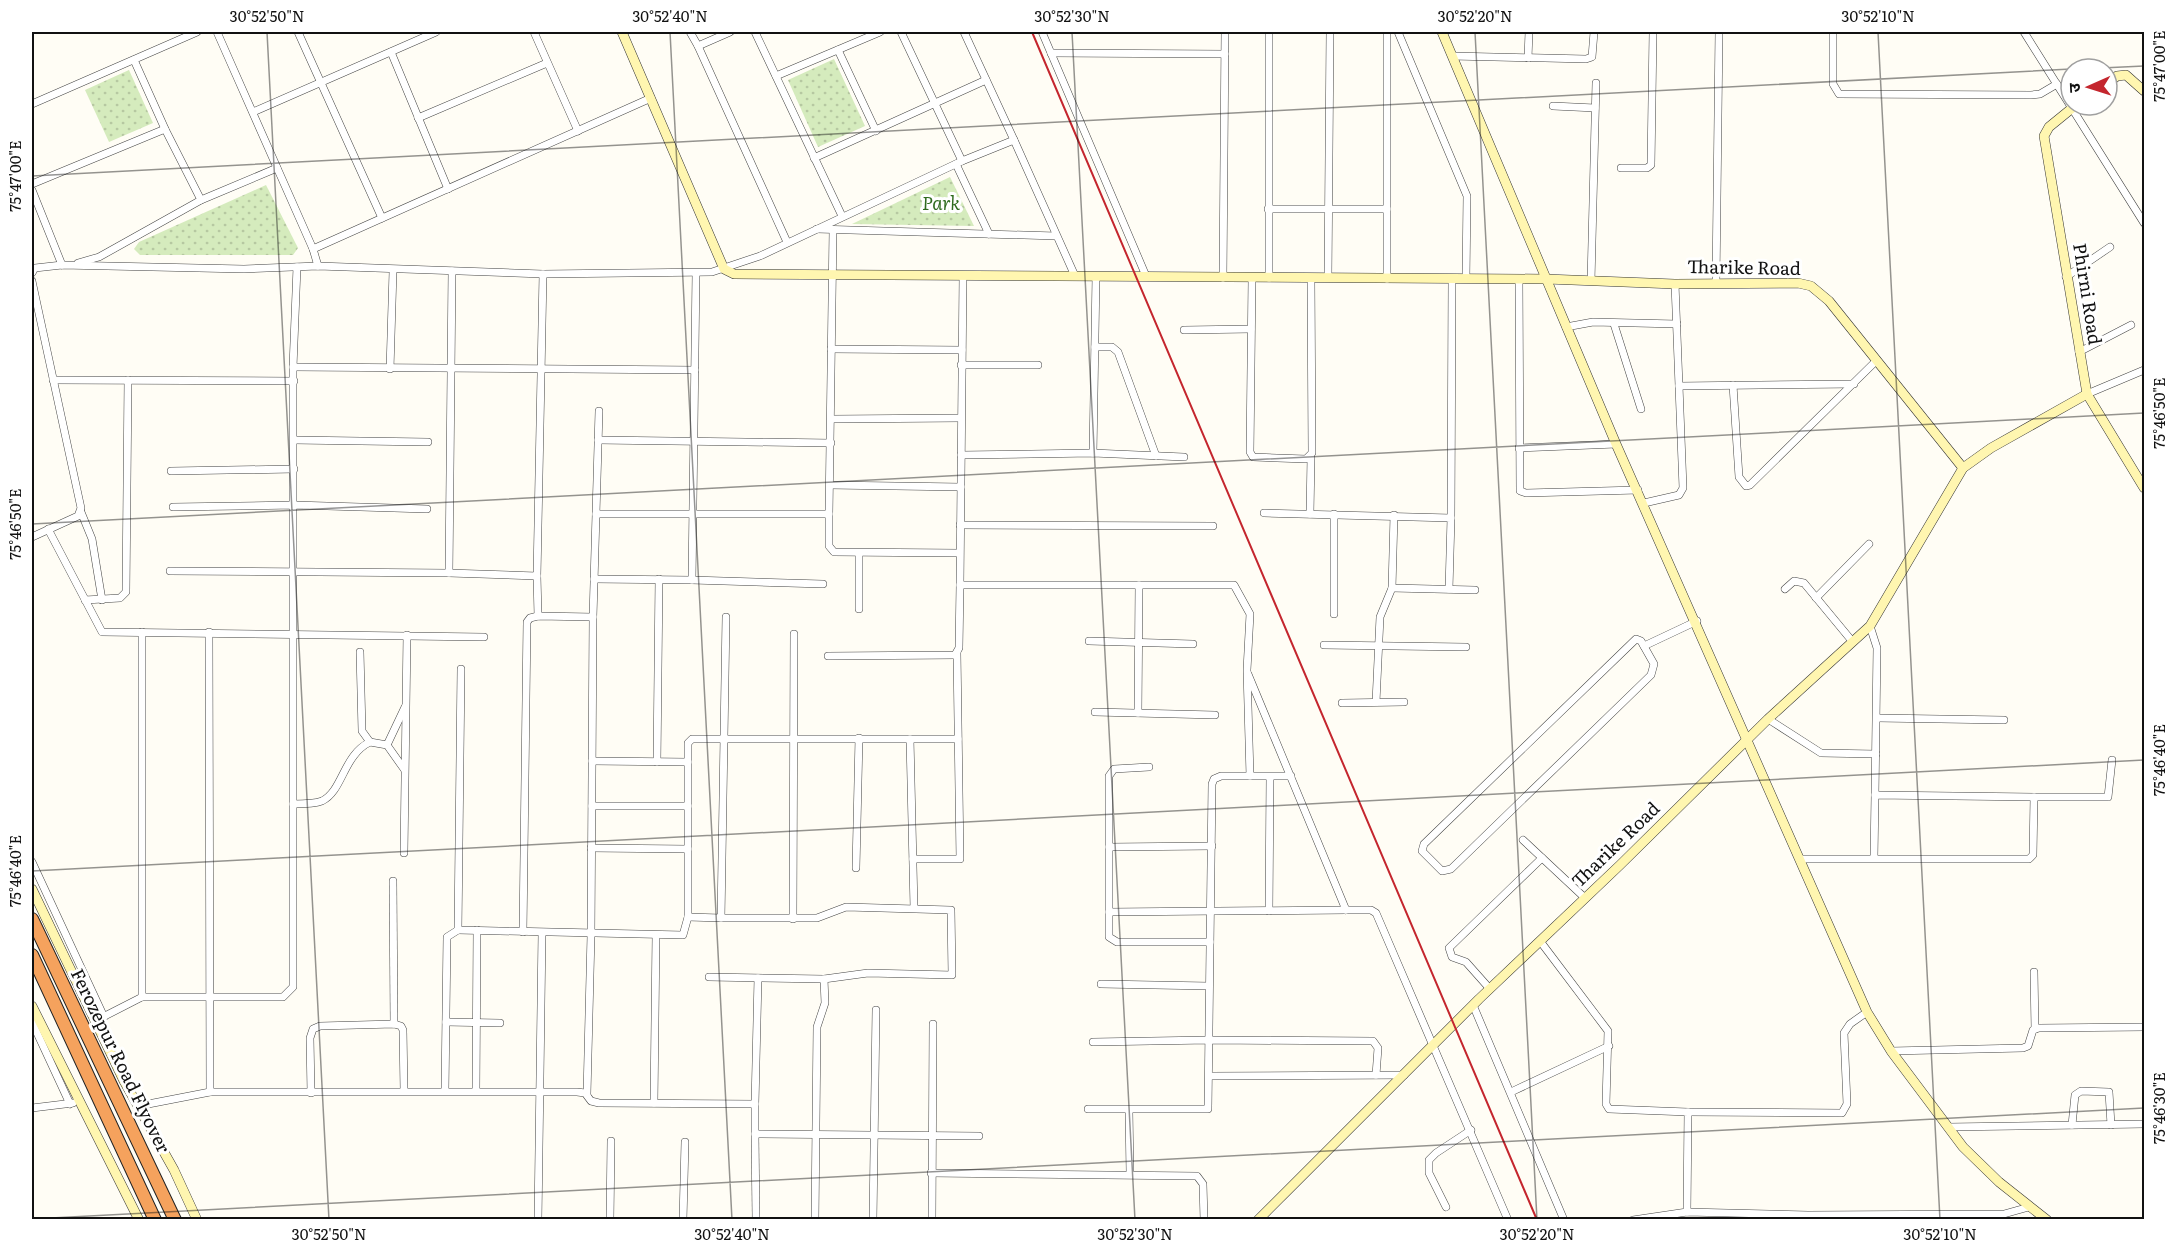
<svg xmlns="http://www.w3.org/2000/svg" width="2176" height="1251" font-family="Literata,'Noto Sans Devanagari',serif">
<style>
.park{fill:url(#park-dots)}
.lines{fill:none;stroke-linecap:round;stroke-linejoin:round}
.street-casing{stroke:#444;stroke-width:8}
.secondary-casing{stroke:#333;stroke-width:10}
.highway-casing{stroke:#222;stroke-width:14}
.street{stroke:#fff;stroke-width:7}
.secondary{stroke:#fff6b0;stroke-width:9}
.highway{stroke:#f5a25d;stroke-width:12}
.rail{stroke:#c4262e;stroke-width:2}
.ticks{fill:none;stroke:#111;stroke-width:1.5;stroke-opacity:0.45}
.labels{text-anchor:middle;stroke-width:6;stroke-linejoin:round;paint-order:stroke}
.park-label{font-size:18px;font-style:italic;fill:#2f6b1f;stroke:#fff}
.street-label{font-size:18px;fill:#111;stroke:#fff}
.neatline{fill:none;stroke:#111;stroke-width:2}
.ticks-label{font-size:15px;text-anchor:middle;fill:#111}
</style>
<defs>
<pattern id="park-dots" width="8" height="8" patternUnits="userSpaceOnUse" patternTransform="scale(1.5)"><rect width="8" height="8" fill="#d5ebbd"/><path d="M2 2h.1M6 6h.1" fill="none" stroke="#b6c8a1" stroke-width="1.8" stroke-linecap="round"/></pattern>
</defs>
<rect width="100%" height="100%" fill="#fffdf5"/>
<g class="park">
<path d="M834,59L865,126L818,147L788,80Z"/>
<path d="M129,70L153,123L109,142L85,90Z"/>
<path d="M950,177L974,226L852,224Z"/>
<path d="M266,185L298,248L293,255H140L134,249L139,242Z"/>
</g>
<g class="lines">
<g class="street-casing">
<g id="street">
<path d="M217,32L313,249L318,266"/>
<path d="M298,32L382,218"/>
<path d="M534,32L578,131"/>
<path d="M690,32L698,46L730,32"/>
<path d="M755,32L842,216"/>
<path d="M901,32L962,161"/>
<path d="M1042,32L1146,276"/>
<path d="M1269,32V278"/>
<path d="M1398,32L1467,196L1466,279"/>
<path d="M1833,32V84L1839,94L2031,95L2040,94L2057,84"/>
<path d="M2024,32L2144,223"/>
<path d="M698,46L787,242"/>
<path d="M838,50L876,131"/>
<path d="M391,52L448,189"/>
<path d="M1051,53L1225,54"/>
<path d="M1452,56L1586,59L1592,57L1594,32"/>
<path d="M1528,58L1529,32"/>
<path d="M134,60L165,129"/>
<path d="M776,76L880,32"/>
<path d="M32,104L197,32"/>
<path d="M1553,106L1595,108"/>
<path d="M253,112L436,32"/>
<path d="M418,118L547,63"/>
<path d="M1014,140L1075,276"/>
<path d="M814,158L986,80"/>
<path d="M956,164L989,234"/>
<path d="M1621,168H1647L1651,165L1653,32"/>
<path d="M32,184L165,129L201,200L99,257L78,263"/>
<path d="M32,190L62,265"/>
<path d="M201,200L277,168"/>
<path d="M1268,209H1387"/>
<path d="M817,229L1056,236"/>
<path d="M313,249L651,98"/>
<path d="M32,273L35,268L62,265L244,269L318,266L543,274L712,272L760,256L962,161L1014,140L964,32"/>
<path d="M696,273L692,580L823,584"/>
<path d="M2066,277L2110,247"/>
<path d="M1223,278L1225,32"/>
<path d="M1328,278L1330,32"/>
<path d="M1252,279L1250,452L1253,457L1306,459L1312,453L1311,279"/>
<path d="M1387,279V32"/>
<path d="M1519,279L1520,491L1526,493L1638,490"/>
<path d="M32,281L81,508L78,516L32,537"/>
<path d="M1591,281L1596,83"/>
<path d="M1716,282L1719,32"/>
<path d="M1614,324L1641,409"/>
<path d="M1566,327L1593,322L1677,324"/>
<path d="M1184,330L1251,329"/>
<path d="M1095,347H1112L1118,352L1156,456"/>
<path d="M831,349L962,350"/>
<path d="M2079,352L2131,325"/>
<path d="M961,365H1038"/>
<path d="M293,367L695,370"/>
<path d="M390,369L393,271"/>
<path d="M53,380L294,381"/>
<path d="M1733,385L1739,477L1746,486L1750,485L1876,361"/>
<path d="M1679,386L1854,384"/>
<path d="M2087,394L2144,370"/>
<path d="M832,419L961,418"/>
<path d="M294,440L428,442"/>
<path d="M598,440L831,443"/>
<path d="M1519,448L1616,444"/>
<path d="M1093,453L1096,276"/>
<path d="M961,455L1093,453L1184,457"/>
<path d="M171,471L294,469"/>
<path d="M830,485L961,487"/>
<path d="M1644,503L1679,495L1683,488L1675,284"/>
<path d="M173,507L294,505L427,509"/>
<path d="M81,512L92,539L102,600"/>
<path d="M1264,513L1451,518L1449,589"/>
<path d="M596,514H829L833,230"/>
<path d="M829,514V546L834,552L959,553"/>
<path d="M1310,514L1311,457"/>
<path d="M1394,515L1392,588L1475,590"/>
<path d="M1451,518L1452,280"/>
<path d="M960,525L1213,526"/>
<path d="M48,529L102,632L484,637"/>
<path d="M170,571L449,573L537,576L543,274"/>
<path d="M449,573L452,271"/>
<path d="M537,576L538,616"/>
<path d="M594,579L692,580"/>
<path d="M960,585L963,275"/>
<path d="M1785,589L1794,581L1804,583L1852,641"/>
<path d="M1816,598L1869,544"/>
<path d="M85,600L120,598L126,592L128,380"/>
<path d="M859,609V553"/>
<path d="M1334,614V514"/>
<path d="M1870,626L1877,648L1875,795"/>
<path d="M142,632V997H283L293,987V367L297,267"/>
<path d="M209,632L210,1092"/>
<path d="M1636,639L1641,641L1654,664L1651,675L1451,869L1442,871L1422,851L1424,844Z"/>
<path d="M1089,641L1193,644"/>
<path d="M1324,645L1466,647"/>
<path d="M1644,646L1697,621"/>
<path d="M360,652L362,731L370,742"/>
<path d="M828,656L955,655L959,648L960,585H1234L1250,614L1247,670L1250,776"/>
<path d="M461,669L458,930L683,935L688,917V743L692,739H958"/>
<path d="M1248,674L1346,910"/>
<path d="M1376,702L1380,617L1392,588"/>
<path d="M1342,703L1404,702"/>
<path d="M1095,712L1215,715"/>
<path d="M1138,713L1139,585"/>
<path d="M1877,718L2004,720"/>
<path d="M1768,719L1821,753L1876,754"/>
<path d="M910,739L914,908"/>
<path d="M387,745L405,707"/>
<path d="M592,761L688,762"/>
<path d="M657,762L659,579"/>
<path d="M1149,767L1114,769L1109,776V937L1117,942H1210"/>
<path d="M2034,797H2108L2112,760"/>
<path d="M293,804C302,804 314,804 322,801C343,791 343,755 370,742L387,745L404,769"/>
<path d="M592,806H688"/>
<path d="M1523,840L1585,898"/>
<path d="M1109,847L1212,846"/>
<path d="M591,848L688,849"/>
<path d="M404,853L407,635"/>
<path d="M913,859H960L957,653"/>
<path d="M1800,859H2029L2033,855L2034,797L1875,795L1874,858"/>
<path d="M32,862L104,1017"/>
<path d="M856,868L859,738"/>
<path d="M393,881L394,1024"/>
<path d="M1269,911L1270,777"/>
<path d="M1109,912L1346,910H1371L1376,913L1508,1220"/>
<path d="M688,917L721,918L726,617"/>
<path d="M793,919L794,634"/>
<path d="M523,932L527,622L530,618L538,616L593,617L599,411"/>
<path d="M1540,941L1608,1031L1606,1104L1609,1109L1688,1112L1687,1212"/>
<path d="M2034,972L2035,1029"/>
<path d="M709,977L824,979L868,973L952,975L951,910L846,907L817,918H721"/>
<path d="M1101,984L1209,986"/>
<path d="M1490,989L1466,962L1452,957L1449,948L1542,858"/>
<path d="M1473,1005L1564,1220"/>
<path d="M95,1021L142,997"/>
<path d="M32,1022L70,1104"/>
<path d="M446,1022L500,1023"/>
<path d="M1093,1042L1209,1040L1373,1041L1378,1048L1376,1075"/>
<path d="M1891,1051L2023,1048L2028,1046L2033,1030L2039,1028L2144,1027"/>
<path d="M1210,1076L1404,1075"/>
<path d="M445,1091L447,937L458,930"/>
<path d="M476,1091L477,930"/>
<path d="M1511,1092L1609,1046"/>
<path d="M311,1093L310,1038L313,1029L320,1026L394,1024L401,1026L403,1030L404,1091"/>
<path d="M587,1094L591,935L593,617"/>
<path d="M654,1103L656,935"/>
<path d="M755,1104L758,978"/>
<path d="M138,1106L210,1092H577L585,1093L591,1101L599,1103L755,1104V1134L979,1136"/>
<path d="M32,1108L73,1103"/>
<path d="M1088,1109H1208L1212,784L1214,779L1221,776H1291"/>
<path d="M1129,1111L1130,1173"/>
<path d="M1688,1112L1842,1113L1847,1104L1844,1033L1850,1024L1867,1012"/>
<path d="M2072,1125L2075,1095L2081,1091L2109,1092L2111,1125"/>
<path d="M1948,1127L2144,1124"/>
<path d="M755,1134L756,1220"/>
<path d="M931,1173L1197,1176L1203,1184L1204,1220"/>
<path d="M1446,1207L1429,1173V1160L1436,1153L1471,1130"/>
<path d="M538,1220L542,933"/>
<path d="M610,1220L611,1141"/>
<path d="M683,1220L685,1142"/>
<path d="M815,1220L817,1027L825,1003L824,979"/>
<path d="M873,1220L876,1010"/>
<path d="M932,1220L933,1024"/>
<path d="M1633,1220L1687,1212L1808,1215L2004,1214L2029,1207"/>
</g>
</g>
<g class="secondary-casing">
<g id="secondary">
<path d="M622,32L724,269L734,274L1546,279L1675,284L1798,283L1811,286L1829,301L1963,468L1991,448L2087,394"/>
<path d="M1442,32L1616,444L1867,1012L1891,1051L1963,1147L1999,1182L2047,1220"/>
<path d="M2107,84L2117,76L2126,75L2144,91"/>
<path d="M2076,105L2049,127L2044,136L2087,394L2144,488"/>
<path d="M32,889L124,1081L174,1170L197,1220"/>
<path d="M32,1006L139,1220"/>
<path d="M1258,1220L1479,999L1620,865L1768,719L1870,626L1963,468"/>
</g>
</g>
<g class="highway-casing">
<g id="highway">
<path d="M32,919L175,1220"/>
<path d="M32,955L155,1220"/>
</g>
</g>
<use href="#street" class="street"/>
<use href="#secondary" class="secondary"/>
<use href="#highway" class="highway"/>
<path class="rail" d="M1032,32L1537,1220"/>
</g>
<path class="ticks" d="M267,32L329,1220M670,32L732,1220M1072,32L1135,1220M1475,32L1537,1220M1878,32L1940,1220M2080,69L2144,66M32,176L2071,69M32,524L2144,413M32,871L2144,760M32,1219L2144,1108"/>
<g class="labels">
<g class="park-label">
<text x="941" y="210">Park</text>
</g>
<g class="street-label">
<text transform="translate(1744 268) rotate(1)" y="6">Tharike Road</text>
<text transform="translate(2087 294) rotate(81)" y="6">Phirni Road</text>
<text transform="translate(1616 845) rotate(-44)" y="6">Tharike Road</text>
<text transform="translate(120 1061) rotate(64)" y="6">Ferozepur Road Flyover</text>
</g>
</g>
<rect width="2176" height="1251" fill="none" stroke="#ffffff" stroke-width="66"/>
<g transform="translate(2089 87) rotate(267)"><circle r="28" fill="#ffffff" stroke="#a0a0a0" stroke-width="1.5"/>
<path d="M0-4.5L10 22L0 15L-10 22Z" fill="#c4262e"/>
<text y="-9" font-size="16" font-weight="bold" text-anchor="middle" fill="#111111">उ</text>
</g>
<rect x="33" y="33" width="2110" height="1185" class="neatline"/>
<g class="ticks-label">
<text x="267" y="22">30°52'50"N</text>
<text x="670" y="22">30°52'40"N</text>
<text x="1072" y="22">30°52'30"N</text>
<text x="1475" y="22">30°52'20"N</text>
<text x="1878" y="22">30°52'10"N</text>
<text transform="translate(2160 66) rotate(-90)" y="5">75°47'00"E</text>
<text transform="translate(16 176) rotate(-90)" y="5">75°47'00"E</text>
<text transform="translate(2160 413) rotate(-90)" y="5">75°46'50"E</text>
<text transform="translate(16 524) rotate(-90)" y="5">75°46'50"E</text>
<text transform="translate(2160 760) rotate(-90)" y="5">75°46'40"E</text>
<text transform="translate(16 871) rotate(-90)" y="5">75°46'40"E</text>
<text transform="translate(2160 1108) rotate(-90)" y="5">75°46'30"E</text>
<text x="329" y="1240">30°52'50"N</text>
<text x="732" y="1240">30°52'40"N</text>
<text x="1135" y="1240">30°52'30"N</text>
<text x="1537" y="1240">30°52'20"N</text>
<text x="1940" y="1240">30°52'10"N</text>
</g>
</svg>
